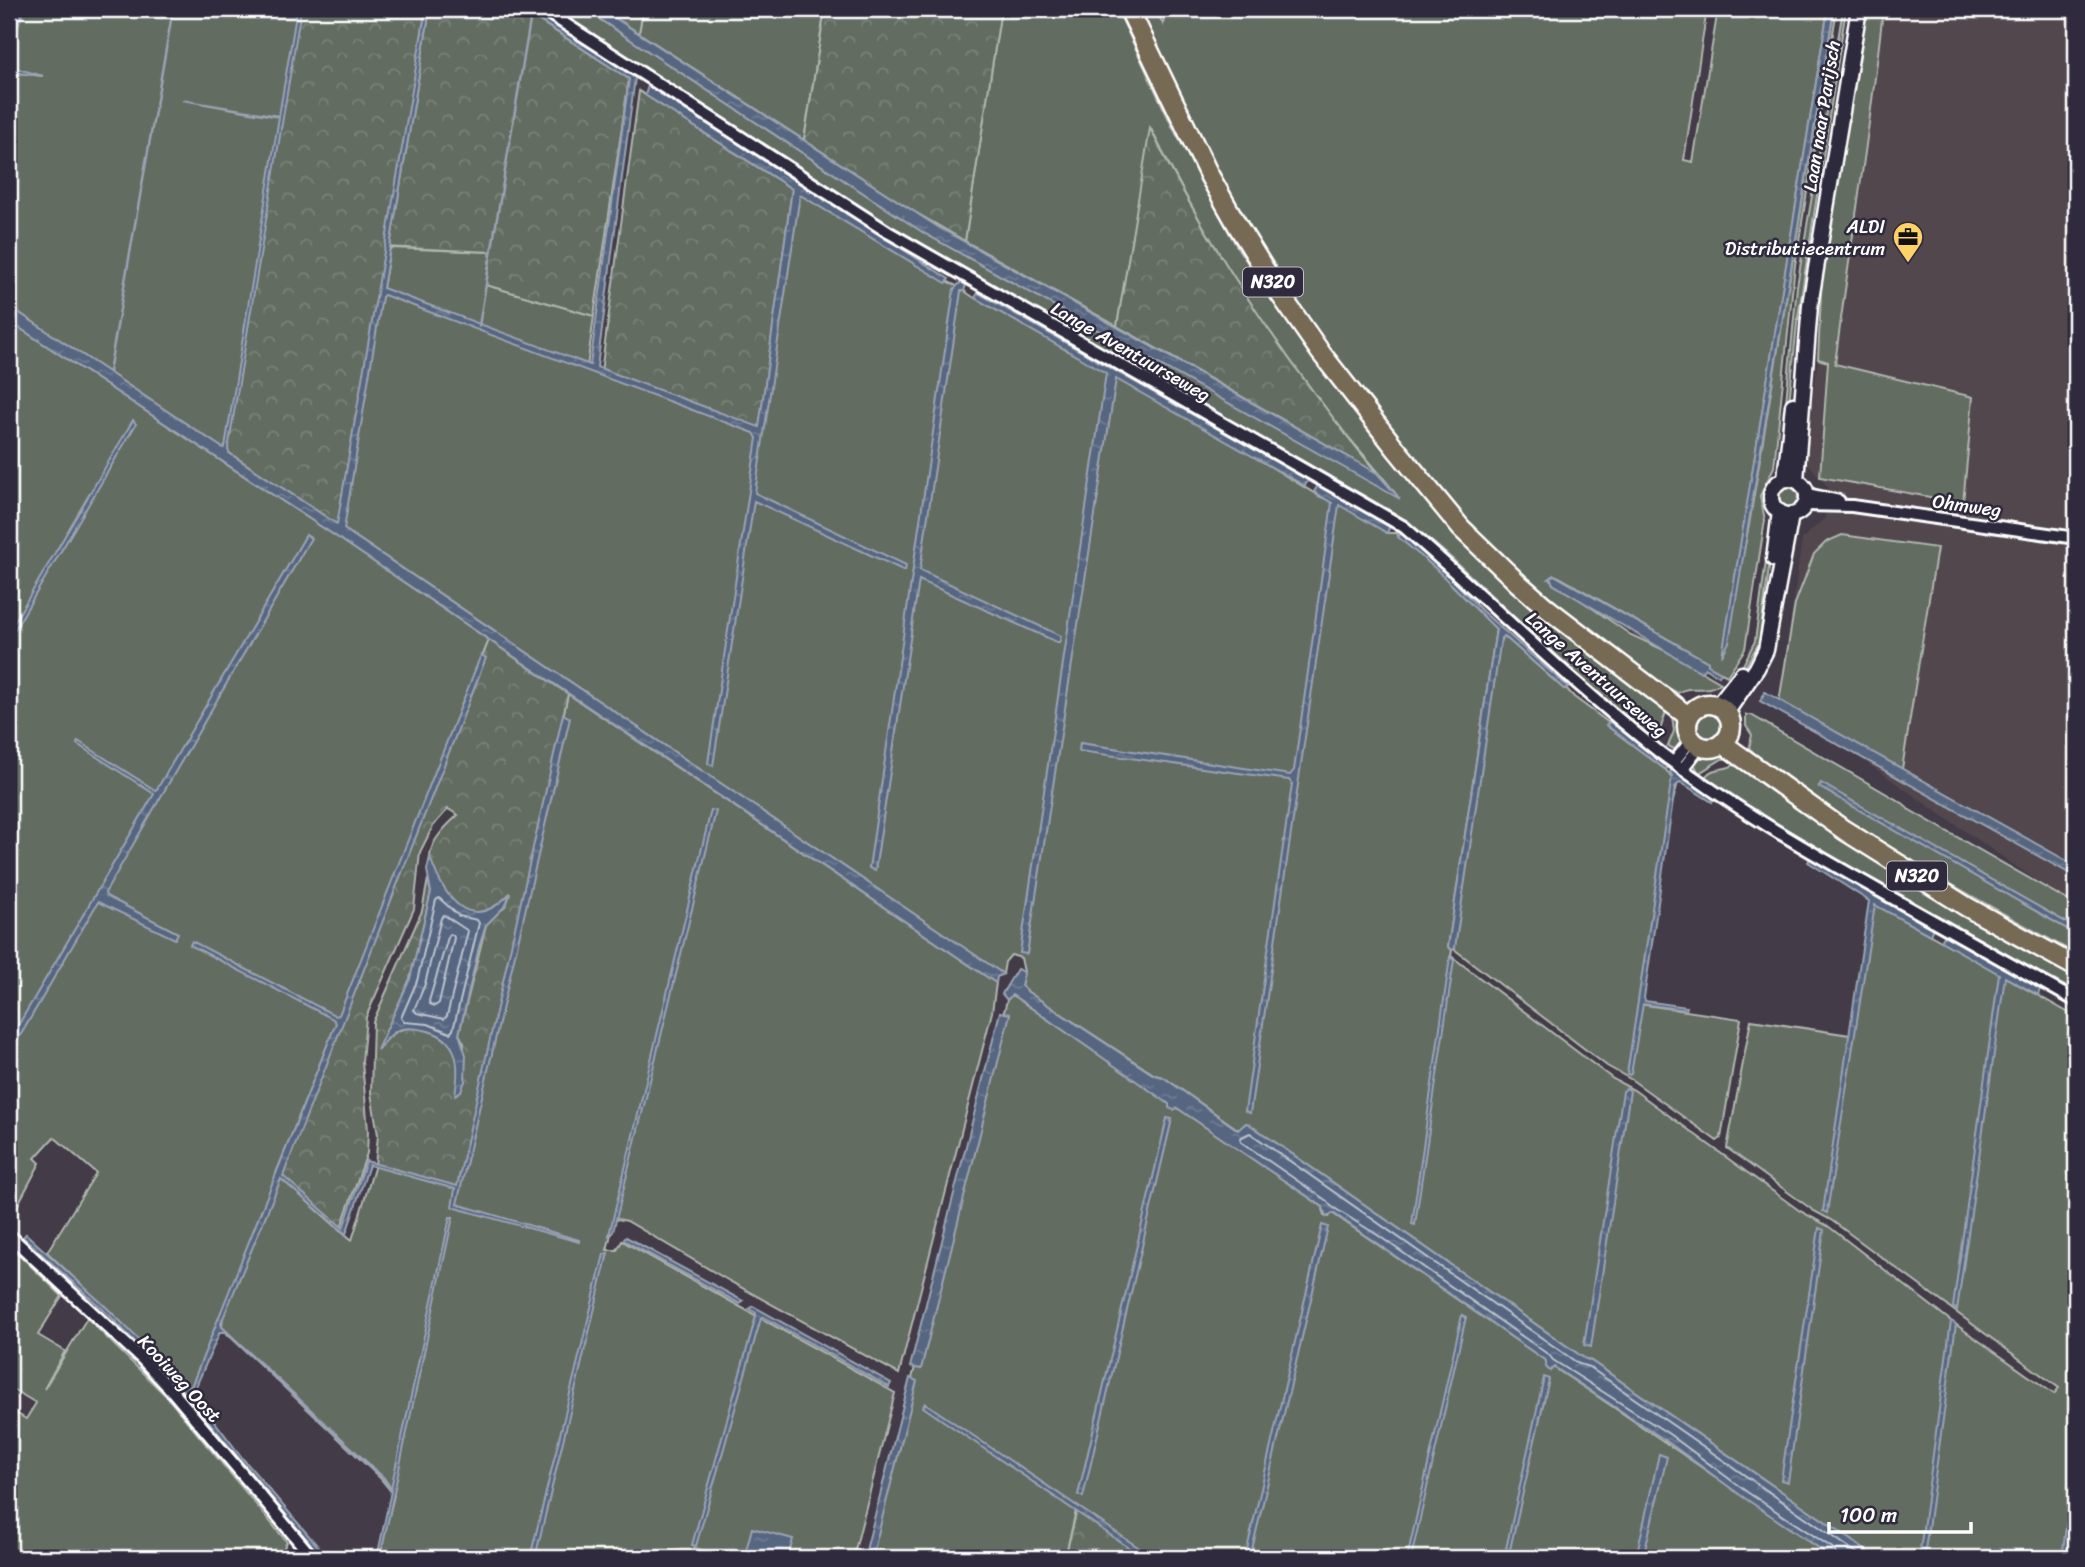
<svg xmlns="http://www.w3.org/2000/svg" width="2085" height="1567" font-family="Sriracha,sans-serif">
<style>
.built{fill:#51474e}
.green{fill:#626c61;stroke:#b0b6b0;stroke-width:2}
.forest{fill:url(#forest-crowns);stroke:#b0b6b0;stroke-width:2}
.water{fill:url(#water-ripples);stroke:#9aa3b3;stroke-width:2}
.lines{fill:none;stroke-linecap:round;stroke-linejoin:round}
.shore{stroke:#bbc2cd;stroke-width:2}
.stream{stroke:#9aa3b3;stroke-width:2.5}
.minor-casing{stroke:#fff;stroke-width:16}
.tertiary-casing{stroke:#fff;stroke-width:19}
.primary-casing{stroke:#fff;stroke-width:23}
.minor{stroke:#2f2a3d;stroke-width:10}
.tertiary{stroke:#2f2a3d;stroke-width:14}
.primary{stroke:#766a54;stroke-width:18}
.labels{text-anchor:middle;stroke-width:5;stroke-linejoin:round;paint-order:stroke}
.shield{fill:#2f2a3d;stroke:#c1bfc5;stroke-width:2}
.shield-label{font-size:18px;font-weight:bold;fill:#fff}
.street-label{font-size:19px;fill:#fff;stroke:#2f2a3d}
.poi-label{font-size:19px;fill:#fff;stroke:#2f2a3d;text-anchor:end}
</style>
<defs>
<pattern id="forest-crowns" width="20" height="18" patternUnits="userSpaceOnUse" patternTransform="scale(1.75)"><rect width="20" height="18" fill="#626c61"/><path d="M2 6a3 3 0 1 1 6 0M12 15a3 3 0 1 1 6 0" fill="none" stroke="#7a8279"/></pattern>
<pattern id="water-ripples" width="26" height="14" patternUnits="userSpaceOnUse" patternTransform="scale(1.75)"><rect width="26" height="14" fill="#566681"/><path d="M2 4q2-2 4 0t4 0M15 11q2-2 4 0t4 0" fill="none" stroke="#6f7d94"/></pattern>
</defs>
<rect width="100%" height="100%" fill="#433b47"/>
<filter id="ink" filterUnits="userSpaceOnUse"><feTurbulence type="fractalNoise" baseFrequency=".0143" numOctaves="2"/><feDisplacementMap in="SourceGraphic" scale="14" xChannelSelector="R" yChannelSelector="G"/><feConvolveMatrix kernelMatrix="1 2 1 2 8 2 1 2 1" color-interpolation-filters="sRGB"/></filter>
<g filter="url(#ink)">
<path class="built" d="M1863,9H2076V908L1779,702L1802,539L1825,518L1828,487L1805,460Z"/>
<g class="green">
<path d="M24,9H299L225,450L9,306V72L43,76L16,71L11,67L15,33Z"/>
<path d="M553,9H584L924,233L1398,497C1377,467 1349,440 1327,411C1260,323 1200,229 1151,129L1117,326L965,241L1001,9H1117L1173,128L1237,247L1296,335L1369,432L1422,496L1458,532L1667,709L1655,745C1618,710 1580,678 1543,644C1493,599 1449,550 1393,512L886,224Z"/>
<path d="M643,9H825L804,140L639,33Z"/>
<path d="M1135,9H1156L1163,24L1166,9H1707L1684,160L1693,162L1718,9H1828L1723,653L1749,525L1834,9H1837L1795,265L1774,467L1760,496L1765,520L1745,649L1727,676L1707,665L1708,662L1559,577L1554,575L1551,579L1553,584L1579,599L1631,635L1666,651L1721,683C1703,695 1693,683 1678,693C1653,679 1628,665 1606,648C1469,539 1349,392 1256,244C1209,170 1173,88 1135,9Z"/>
<path d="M1843,9H1846L1797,324L1784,454H1781L1797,286Z"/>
<path d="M1865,9H1883C1871,128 1850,245 1835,364L1973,397L1963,503L1820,477L1828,362L1818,359L1822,273Z"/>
<path d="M792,189L934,275L957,286L973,297L1240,448L1319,496L1353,511L1387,533H1397L1399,537L1435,568L1496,629L1448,947L1452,950L1451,956L1613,1079L1634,1090L1800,1211L1828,1226L1951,1321L2054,1394L2059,1388L1831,1220L1814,1211L1727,1148L1751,1020L1850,1035L1870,901L2076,1017V1558H1875L1845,1535L1591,1361L1584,1358L1249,1124L1239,1130L1163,1077L1155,1075L1028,992L1021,987L1024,972L1021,958L1011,955L1005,962L1003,974L341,527L390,248L491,252L486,285L594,316L587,367L601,372Z"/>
<path d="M9,321L340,539L489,640L276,1174L352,1240L375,1165L521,903L568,694L996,983L992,1012L899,1374L731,1282L627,1221L618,1219L614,1222L607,1250H617L622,1241L895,1393L853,1558H733L694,1548L690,1558H379L394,1495L381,1479L222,1327L223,1313L191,1387H188L47,1252L96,1173L54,1137L35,1158L40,1163L16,1208L9,1200Z"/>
<circle cx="1788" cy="497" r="10"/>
<path d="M1770,531H1774L1759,643L1744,669L1742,667L1755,641Z"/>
<path d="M1842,535L1937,548L1902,769L1779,702L1795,604L1814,554L1826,542Z"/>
<path d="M1504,636L1564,689L1566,688L1574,697L1609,723L1607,726L1666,770L1677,786L1666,827L1638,1004L1741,1019L1721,1138L1717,1141L1632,1080L1607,1066L1454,949L1499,642Z"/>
<circle cx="1710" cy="726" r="13"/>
<path d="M1746,715H1751L1904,804L1908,809L2076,905V928L1821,784L1819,786L2076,934V954C2011,917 1944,882 1880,842C1833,814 1788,787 1749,748L1752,735L1746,726Z"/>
<path d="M1672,717L1680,718L1685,740L1676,750L1668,746L1674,731Z"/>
<path d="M1724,750L1731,758L1722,759L1699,773L1694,764L1701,754Z"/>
<path d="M1737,763L2076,974V992L1806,846L1706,781L1705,777C1713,765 1727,772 1737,763Z"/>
<path d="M1012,995L1323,1207L1324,1216L1329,1217L1332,1213L1546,1361V1367L1550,1370L1553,1367C1648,1429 1740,1495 1834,1558H1139L1141,1554L1076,1511L1065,1558H867L1007,1000Z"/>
<path d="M9,1245L62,1296L38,1335L65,1351L44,1389L87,1318L167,1397L287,1542L278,1558H9V1409L26,1419L36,1403L9,1387Z"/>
</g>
<g class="forest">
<path d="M299,9H426L386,247L390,246L430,9H521L629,79L594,316L486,285L491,252L385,247L341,527L225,450Z"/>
<path d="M601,9H643L639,33Z"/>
<path d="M825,9H1001L965,241L915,212L804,140Z"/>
<path d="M639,91L792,189L759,431L601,372Z"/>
<path d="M1150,128C1211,252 1289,366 1377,473L1117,326Z"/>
<path d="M489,640L568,694L459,1189L375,1165L378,1135L371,1093L373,1022L422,911L428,879L431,892L410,979L379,1048C385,1042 391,1033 400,1030C420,1022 453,1036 457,1059C460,1069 459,1080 461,1091L464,1043L459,1034L486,925L506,905L510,895C480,922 459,917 440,882C436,876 430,864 430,856C431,840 447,825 458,815L448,809L433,826L420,852L414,909L366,1017L362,1062L368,1131L367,1153L340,1230L276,1174Z"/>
<path d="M1077,1510L1141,1554L1139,1558H1103L1091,1554L1086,1558H1065Z"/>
</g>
<g class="water">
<path d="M19,9H24L15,33L11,67L43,76L9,72L11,34Z"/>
<path d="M297,9H301L228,449L229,453L337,524L426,9H430L383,288L590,365L629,79L522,9H531L635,78L597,367L759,427L792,189L645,95L648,86L949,279L946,283L800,195L755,493L906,565L905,571L754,501L713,766L708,763L757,438L754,433L384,295L382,297L344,529L996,969L1003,974L997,977L996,983L340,539L9,321V306L223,448L225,447L279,117L182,100L279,116Z"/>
<path d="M584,9H601L938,227L1377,473L1400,499L924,233Z"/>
<path d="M1828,9H1834L1729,642L1722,656Z"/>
<path d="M961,282L966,285L964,291H961L920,570L1061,636L1059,643L919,580L875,871L869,868L954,289Z"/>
<path d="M978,293L1308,480L1305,486L1116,379L1027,954L1020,953L1106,373L975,298Z"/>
<path d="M133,420L136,424L9,639V631Z"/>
<path d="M1318,485L1390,526L1387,533L1339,505L1250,1113L1245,1111L1292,784L1289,780L1079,751L1080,743L1290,775L1294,770L1332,503L1314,492Z"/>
<path d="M1401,533L1439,565L1482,611L1568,687L1564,689L1504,636L1501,638L1455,948L1453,950L1448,947L1496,629L1435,568L1398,537Z"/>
<path d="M306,535L311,538L105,893L106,896L178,933L175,939L98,902L9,1055V1041L154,794L77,744L78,741L155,790L157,789Z"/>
<path d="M1554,575L1708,662V665L1721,672L1719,676L1705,668L1701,672L1553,584L1551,579H1549Z"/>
<path d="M481,655L486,658L283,1176L343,1228L366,1161L457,1186L563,714L570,718L457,1204L579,1240V1242L452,1207L455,1189L369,1165L346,1234L281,1179L221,1323L222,1327L384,1478L391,1488L450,1217H453L380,1558H377L391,1491L383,1480L225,1332H220L193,1393L244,1460L328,1558H322L184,1392L109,1315L23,1237L26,1234L105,1306L186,1386L191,1387L336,1023L333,1019L190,945L192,941L336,1016L339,1015Z"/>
<path d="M1765,692L2076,866V877L1760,701Z"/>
<path d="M1610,722L1668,766L1666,770L1606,725Z"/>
<path d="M1672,769L1714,797L1712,802L1680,782L1675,787L1644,998L1645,1001L1687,1007L1686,1010L1643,1004L1631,1074L1629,1075L1627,1074L1672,776L1670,772Z"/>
<path d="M1821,783L2076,928V934L1819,787Z"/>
<path d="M711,810L716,811L613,1232L609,1235Z"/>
<path d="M430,857C444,898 470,936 510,893L506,905L486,925L479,947L459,1034L466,1055L465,1081L461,1091L455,1095C460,1066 460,1037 424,1030C418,1029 409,1027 402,1029C392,1031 384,1043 377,1050L410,979L431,892L427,870Z"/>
<path d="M1810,858L1933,928L1930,935L1875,905L1827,1213L1823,1211L1869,901L1808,862Z"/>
<path d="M1945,935L2040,989L2038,995L2005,977L1957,1310L1953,1307L1999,974L1941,941Z"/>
<path d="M1450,957L1454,960L1415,1225L1412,1224Z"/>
<path d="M1017,969L1024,972L1021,986L1028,992L1154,1075L1163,1077L1238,1130L1246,1123L1249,1124L1584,1358L1591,1361L1845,1535L1875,1558H1834L1743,1497L1665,1440L1554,1367L1550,1371L1546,1367V1361L1333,1213L1326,1217L1323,1207L1177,1108L1174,1110L1169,1108V1104L1030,1007L1012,995L1007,1000L1002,994Z"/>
<path d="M1000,1012L1010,1014L921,1369L910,1367Z"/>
<path d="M1627,1088L1630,1091L1591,1347L1584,1345L1623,1091Z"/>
<path d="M1167,1118L1172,1119L1083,1497L1078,1495Z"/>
<path d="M1322,1225L1328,1227L1250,1558H1245Z"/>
<path d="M1819,1228L1824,1230L1788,1482L1781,1480Z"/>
<path d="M626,1237L743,1301L740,1304L623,1240Z"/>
<path d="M608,1253L535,1558H530L604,1254Z"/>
<path d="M753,1306L891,1383L889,1387L763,1317L761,1318L696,1546L692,1545L756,1316V1313L749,1309Z"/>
<path d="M1462,1315L1466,1317L1411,1558H1407Z"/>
<path d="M1951,1321L1956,1324L1924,1558H1919Z"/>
<path d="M1544,1377L1549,1379L1508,1558H1504Z"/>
<path d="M910,1378L917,1381L872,1558H864Z"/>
<path d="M925,1403L1154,1558H1144L923,1407Z"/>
<path d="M2076,1449V1485L2067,1558H2062Z"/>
<path d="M1659,1454L1667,1457L1643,1558H1636Z"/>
<path d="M752,1528L793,1539L788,1558H744Z"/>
</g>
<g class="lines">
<g class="shore">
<path d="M439,898L459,916L477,920L479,923L453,1030L450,1033L428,1024L404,1022L401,1018L417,981L436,900Z"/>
<path d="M444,915L468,931L447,1016L444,1019L417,1013L414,1010L425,984L441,918Z"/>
<path d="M449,934L453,935L454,938L439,1003L435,1006L430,1004L429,1001Z"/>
<path d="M1837,1558L1834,1549L1747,1492L1669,1434L1553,1360L1549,1355L1379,1236L1331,1206L1327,1201L1241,1142L1240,1138L1250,1133L1579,1364L1589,1367L1864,1558"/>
</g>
<g class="stream">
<path d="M479,326L531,15"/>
<path d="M109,372L173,9"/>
</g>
<g class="minor-casing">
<g id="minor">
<path d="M542,9L888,232L1404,527C1489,601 1569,681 1658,751C1730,806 1808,851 1887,895C1950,930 2013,966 2076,1001"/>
<path d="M1807,494L1839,501"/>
<path d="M1806,505L1852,506L2076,538"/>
<path d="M1674,762L1692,739"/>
<path d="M1683,768L1700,746"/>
<path d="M9,1235L142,1359L173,1392L313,1558"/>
</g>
</g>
<g class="tertiary-casing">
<g id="tertiary">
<circle cx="1789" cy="497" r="18"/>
<path d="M1785,479L1793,405"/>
<path d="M1796,480L1810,305L1859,9"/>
<path d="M1774,559L1780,512"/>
<path d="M1717,706L1742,674"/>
<path d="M1726,713L1757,668L1766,650L1791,515"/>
</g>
</g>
<g class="primary-casing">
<g id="primary">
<path d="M1129,9L1209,175L1239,228L1280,294L1321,353L1396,449L1461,528L1518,583L1548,609L1689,717"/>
<circle cx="1709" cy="726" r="22"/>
<path d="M1722,743L1844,830L1967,907L2076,967"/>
</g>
</g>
<use href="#minor" class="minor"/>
<use href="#tertiary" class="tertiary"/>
<use href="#primary" class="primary"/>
</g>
</g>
<defs>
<g id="office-pin" transform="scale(1.575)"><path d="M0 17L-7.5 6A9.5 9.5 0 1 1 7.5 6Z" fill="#ffd166" stroke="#2f2a3d"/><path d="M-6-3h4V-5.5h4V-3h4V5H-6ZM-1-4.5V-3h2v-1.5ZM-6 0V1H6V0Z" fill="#111"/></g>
</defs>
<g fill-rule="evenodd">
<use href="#office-pin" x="1908" y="237"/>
</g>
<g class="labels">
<g class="shield">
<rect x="1243" y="267.5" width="60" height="29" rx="5"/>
<rect x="1887" y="861.5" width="60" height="29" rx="5"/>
</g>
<g class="shield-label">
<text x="1273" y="288">N320</text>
<text x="1917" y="882">N320</text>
</g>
<g class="street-label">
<text transform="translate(1821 116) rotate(-81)" y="7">Laan naar Parijsch</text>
<text transform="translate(1131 351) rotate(30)" y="7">Lange Aventuurseweg</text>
<text transform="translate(1967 505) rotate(8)" y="7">Ohmweg</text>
<text transform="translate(1597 674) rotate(41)" y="7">Lange Aventuurseweg</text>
<text transform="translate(180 1378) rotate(47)" y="7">Kooiweg Oost</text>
</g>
<g class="poi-label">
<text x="1885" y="233">ALDI<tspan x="1885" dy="22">Distributiecentrum</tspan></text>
</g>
</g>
<rect width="2085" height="1567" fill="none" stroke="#2f2a3d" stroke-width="35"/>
<rect x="18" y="18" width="2050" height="1532" fill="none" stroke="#fff" stroke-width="2.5" filter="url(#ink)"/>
<path d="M1829 1522v10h142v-10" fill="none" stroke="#ffffff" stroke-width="3.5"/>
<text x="1840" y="1522" font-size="21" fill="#ffffff" stroke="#2f2a3d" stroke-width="5" paint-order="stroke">100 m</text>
</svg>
